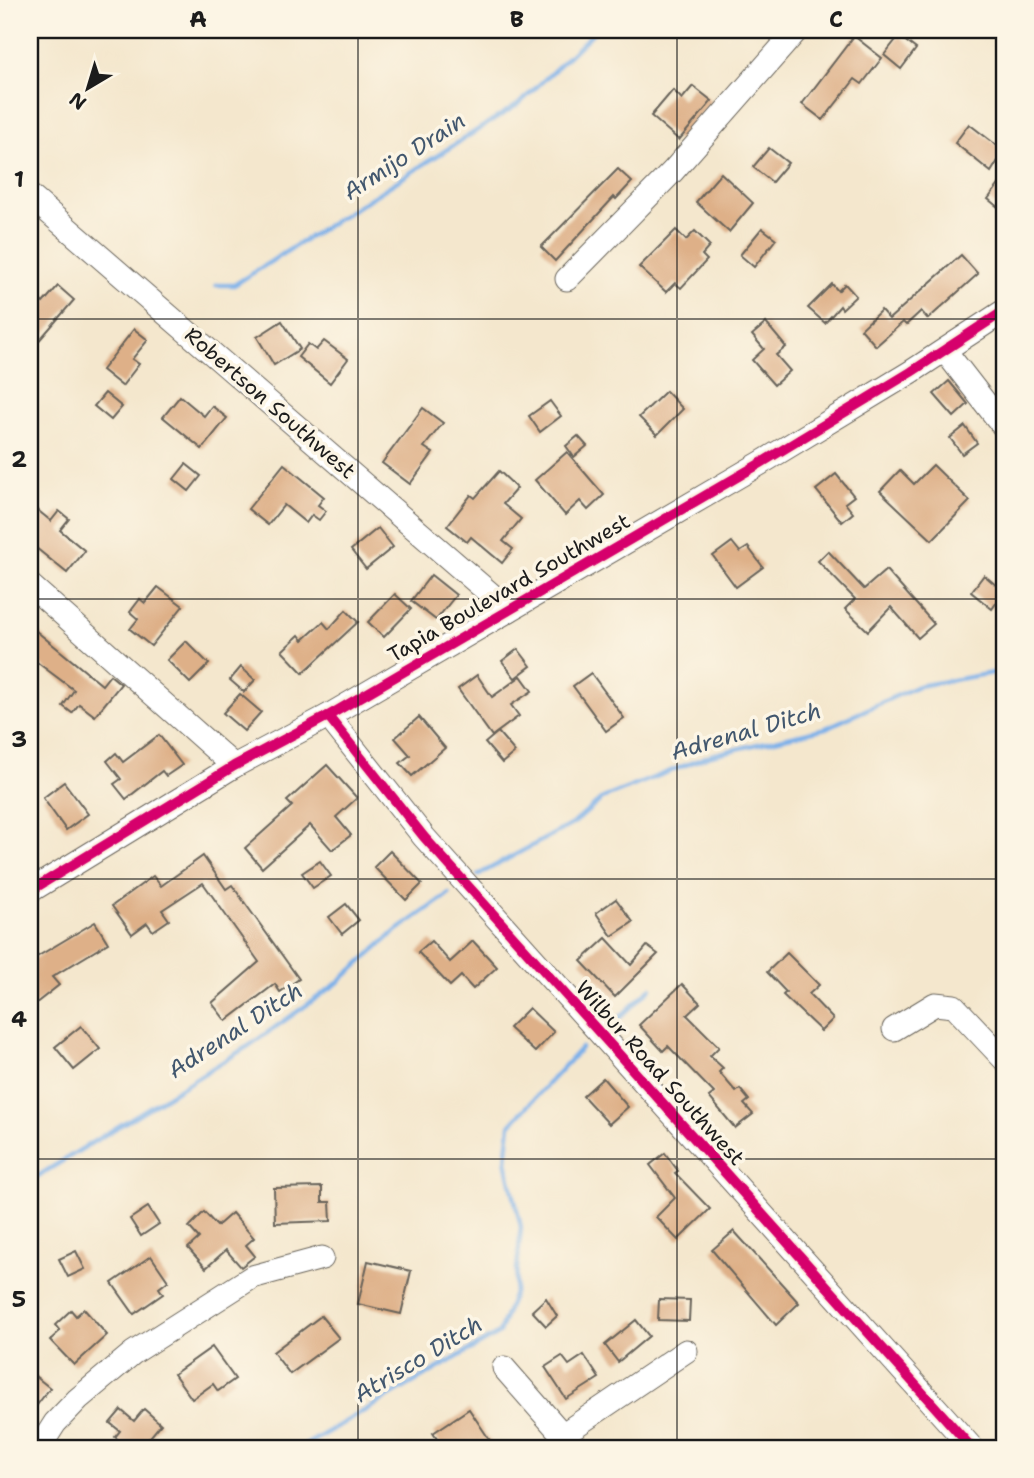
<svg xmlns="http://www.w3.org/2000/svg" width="1034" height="1478" font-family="'Shantell Sans',sans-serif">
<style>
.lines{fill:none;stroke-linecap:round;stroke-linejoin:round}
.stream{stroke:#7bb0e9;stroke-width:4.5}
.building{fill:#deb088}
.minor-casing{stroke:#68635a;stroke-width:25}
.minor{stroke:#fff;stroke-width:23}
.cycleway-casing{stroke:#fcf5e5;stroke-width:15}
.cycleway{stroke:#d6006c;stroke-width:10}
.grid{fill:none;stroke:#1c1c1c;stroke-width:2;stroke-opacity:0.55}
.labels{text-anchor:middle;stroke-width:7;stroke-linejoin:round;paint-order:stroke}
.street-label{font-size:21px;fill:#1c1c1c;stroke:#fcf5e5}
.water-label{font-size:23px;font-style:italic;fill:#42576e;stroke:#fcf5e5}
.neatline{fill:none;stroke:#1c1c1c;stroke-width:2.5}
.grid-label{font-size:23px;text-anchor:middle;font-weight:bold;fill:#1c1c1c}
</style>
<rect width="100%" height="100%" fill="#fcf5e5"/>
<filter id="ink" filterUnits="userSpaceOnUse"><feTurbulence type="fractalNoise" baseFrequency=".0143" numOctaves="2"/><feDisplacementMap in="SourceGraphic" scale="14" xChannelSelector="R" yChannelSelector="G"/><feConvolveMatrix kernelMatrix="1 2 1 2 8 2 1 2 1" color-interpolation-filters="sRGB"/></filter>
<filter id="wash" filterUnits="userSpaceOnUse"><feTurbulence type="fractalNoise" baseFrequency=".00686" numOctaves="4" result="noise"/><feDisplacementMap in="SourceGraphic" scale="28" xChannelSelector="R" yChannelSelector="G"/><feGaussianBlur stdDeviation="1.57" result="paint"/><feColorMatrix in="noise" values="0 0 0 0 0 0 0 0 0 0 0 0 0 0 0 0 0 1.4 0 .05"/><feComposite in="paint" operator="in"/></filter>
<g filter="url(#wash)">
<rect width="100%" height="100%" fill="#f4e7cd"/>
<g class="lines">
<g class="stream">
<path d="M216,285H234L520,103L596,30"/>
<path d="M478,875L574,823L603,798L711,755L826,728L918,686L1004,671"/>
<path d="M617,1020L651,988"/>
<path d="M30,1181L250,1045L335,985L395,932L449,894"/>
<path d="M300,1448L499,1333L515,1290L521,1227L506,1161L510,1125L581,1048"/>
</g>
</g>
<g id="blocks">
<g class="building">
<path d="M854,36L882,58L862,84L855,79L823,120L802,104Z"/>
<path d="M899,36L916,49L901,69L884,55Z"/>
<path d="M693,86L712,101L679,140L651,116L673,90L682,99Z"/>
<path d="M969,124L1004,151L991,172L955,143Z"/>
<path d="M769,148L788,163L772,182L753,167Z"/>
<path d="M618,169L632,182L616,199L614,197L555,261L541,247Z"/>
<path d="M721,173L753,203L729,232L696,202Z"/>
<path d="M1004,178V212L988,199Z"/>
<path d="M762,228L776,239L754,267L740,255Z"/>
<path d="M676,230L686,240L695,231L710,246L702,255L707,260L681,288L675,283L666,292L639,267Z"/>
<path d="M961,255L978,274L928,319L921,311L906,325L903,322L876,346L861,329L881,310L889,319Z"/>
<path d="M832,284L838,291L845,284L856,296L842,309L840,306L825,323L808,308Z"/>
<path d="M58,286L74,300L30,351V292L43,303Z"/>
<path d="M282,321L300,349L274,365L257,337Z"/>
<path d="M766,323L786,347L776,355L790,371L774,385L752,360L764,349L752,335Z"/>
<path d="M134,329L148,340L132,359L139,364L122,386L102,370Z"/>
<path d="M324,341L348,359L330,383L298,357L308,344L316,350Z"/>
<path d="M949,381L968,404L954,417L934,394Z"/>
<path d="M666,391L683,409L657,435L639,417Z"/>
<path d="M105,393L122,407L111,420L94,406Z"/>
<path d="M180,396L204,416L212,406L227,418L202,449L163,417Z"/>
<path d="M550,401L561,416L540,432L529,416Z"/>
<path d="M423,408L443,423L424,447L433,453L410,484L382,463Z"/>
<path d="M965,426L977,443L962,454L950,438Z"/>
<path d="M578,436L587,446L574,457L566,446Z"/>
<path d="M567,452L604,495L588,510L580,501L565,515L535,480Z"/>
<path d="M186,464L201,476L189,491L174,479Z"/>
<path d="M284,464L324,497L318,505L326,511L319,520L312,515L306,523L284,505L268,525L248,509Z"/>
<path d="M933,465L970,501L932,540L880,491L900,470L914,484Z"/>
<path d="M499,471L517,488L503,504L521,519L503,541L513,549L502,563L471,537L467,542L447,526L471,495L475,498Z"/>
<path d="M836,474L854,496L845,503L853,513L842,522L816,490Z"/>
<path d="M30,504L51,521L59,511L69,519L60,530L85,551L67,573L30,543Z"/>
<path d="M378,528L393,547L366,569L351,550Z"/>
<path d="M732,542L740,552L748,547L763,567L736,587L713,556Z"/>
<path d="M828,551L864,589L886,570L934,624L918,638L891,607L868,631L845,609L855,599L818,561Z"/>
<path d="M431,575L456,595L436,620L411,601Z"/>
<path d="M984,575L1004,592L992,609L971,592Z"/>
<path d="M158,587L183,606L151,646L130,629L138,619L130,612L140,599L145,603Z"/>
<path d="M395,594L411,609L384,637L368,622Z"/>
<path d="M346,610L358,622L303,673L282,651L299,635L303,640L323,622L329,629Z"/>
<path d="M30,626L102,685L110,675L121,684L95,716L79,704L72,713L63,706L74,690L30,657Z"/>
<path d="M186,641L209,664L190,683L167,660Z"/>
<path d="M518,649L531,666L515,678L502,661Z"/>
<path d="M241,667L255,680L244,692L230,680Z"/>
<path d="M591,673L624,718L606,731L573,686Z"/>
<path d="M477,675L492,697L521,676L532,691L511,705L519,716L492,736L458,689Z"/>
<path d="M240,694L261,712L244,731L223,713Z"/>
<path d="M419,717L445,748L412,776L400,763L410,755L395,738Z"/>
<path d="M498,732L515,752L502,763L485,743Z"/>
<path d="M159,735L182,765L166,776L162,771L126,799L114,784L121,779L107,761L116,753L123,762Z"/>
<path d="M327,765L357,798L336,817L351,835L332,850L310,825L262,868L245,848L292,806L287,801Z"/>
<path d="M64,782L88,814L66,830L43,798Z"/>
<path d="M390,851L422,884L406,900L374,867Z"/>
<path d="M203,856L226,889L232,885L299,979L280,992L275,984L226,1021L212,1003L259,962L203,883L162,910L169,920L153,931L147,923L132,934L112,906L153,876L161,886Z"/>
<path d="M320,861L331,876L313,888L302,873Z"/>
<path d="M616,899L633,922L612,936L596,913Z"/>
<path d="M346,904L359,920L342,934L329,917Z"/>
<path d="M95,922L108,943L52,977L59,985L30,1008V961Z"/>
<path d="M606,938L631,965L647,946L658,954L615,997L581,961Z"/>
<path d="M431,941L450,962L473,941L497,967L473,989L461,976L450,986L418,952Z"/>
<path d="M787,953L819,985L809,994L833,1019L821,1031L783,995L786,992L767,972Z"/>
<path d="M682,984L700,1003L687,1015L719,1047L710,1056L723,1068L719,1072L736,1092L740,1089L749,1100L744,1104L753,1114L735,1128L709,1097L714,1093L668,1046L663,1051L639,1025Z"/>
<path d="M529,1008L554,1032L535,1052L509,1028Z"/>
<path d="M81,1026L100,1049L74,1070L55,1047Z"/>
<path d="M603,1078L628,1107L609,1124L583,1096Z"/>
<path d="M665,1153L678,1171L675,1173L710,1209L678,1240L656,1217L675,1198L650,1165Z"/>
<path d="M322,1187V1202H330L331,1221L275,1223L274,1188Z"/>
<path d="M148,1207L159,1224L141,1236L130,1219Z"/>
<path d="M204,1212L217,1226L232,1213L254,1238L246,1245L255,1256L241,1267L226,1250L206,1268L188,1248L199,1238L189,1227Z"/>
<path d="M734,1231L799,1303L776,1325L712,1250Z"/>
<path d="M76,1251L85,1269L68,1277L59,1259Z"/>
<path d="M151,1256L168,1281L159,1288L163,1294L134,1314L112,1283Z"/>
<path d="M368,1261L411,1271L401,1314L358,1304Z"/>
<path d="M546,1298L557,1316L546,1326L532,1311Z"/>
<path d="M659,1299L690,1300L689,1321L658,1320Z"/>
<path d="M84,1309L107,1335L74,1365L50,1340L60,1331L55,1325L71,1310L76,1316Z"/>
<path d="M321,1316L339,1338L290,1374L273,1352Z"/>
<path d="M636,1320L649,1336L618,1362L605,1345Z"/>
<path d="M212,1347L235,1379L218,1391L213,1384L192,1399L174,1374Z"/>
<path d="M584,1355L599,1378L566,1399L545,1367L562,1356L569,1365Z"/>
<path d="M30,1372L50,1388L30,1414Z"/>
<path d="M144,1409L161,1424L146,1442L154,1448H128L115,1437L120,1431L110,1423L121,1410L134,1421Z"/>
<path d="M469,1409L495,1448H443L433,1433Z"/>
</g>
</g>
</g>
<g filter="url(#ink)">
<use href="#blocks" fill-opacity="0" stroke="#68635a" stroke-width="2"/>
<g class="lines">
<g class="minor-casing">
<g id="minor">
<path d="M30,196L509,610"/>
<path d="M567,279L673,171L797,30"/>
<path d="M945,351L1004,427"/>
<path d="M30,585L234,766"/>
<path d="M328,716L424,837L972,1448"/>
<path d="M30,891L234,766L328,716L761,463L911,372L1004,311"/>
<path d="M894,1029L935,1004L954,1006L1004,1059"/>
<path d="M504,1368L574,1448"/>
<path d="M562,1435L686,1351"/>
<path d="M39,1448L55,1423L78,1399L133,1353L252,1277L322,1258"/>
</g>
</g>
<use href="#minor" class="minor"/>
<g class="cycleway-casing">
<g id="cycleway">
<path d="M328,716L424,837L972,1448"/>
<path d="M30,891L234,766L328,716L761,463L911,372L1004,311"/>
</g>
</g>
<use href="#cycleway" class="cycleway"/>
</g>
</g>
<path class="grid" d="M358,30V1448M677,30V1448M30,319H1004M30,599H1004M30,879H1004M30,1159H1004"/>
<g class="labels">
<g class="street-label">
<text transform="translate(270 403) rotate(41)" y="7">Robertson Southwest</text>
<text transform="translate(509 588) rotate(-30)" y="7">Tapia Boulevard Southwest</text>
<text transform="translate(660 1073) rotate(48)" y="7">Wilbur Road Southwest</text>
</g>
<g class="water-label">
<text transform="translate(404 156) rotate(-33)" y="8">Armijo Drain</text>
<text transform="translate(746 731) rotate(-16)" y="8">Adrenal Ditch</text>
<text transform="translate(235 1030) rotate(-33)" y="8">Adrenal Ditch</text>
<text transform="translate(418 1359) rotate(-31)" y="8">Atrisco Ditch</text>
</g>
</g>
<rect width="1034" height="1478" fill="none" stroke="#fcf5e5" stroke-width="77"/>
<g transform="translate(88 88) rotate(218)" stroke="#fcf5e5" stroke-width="5" paint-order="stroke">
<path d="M0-5L12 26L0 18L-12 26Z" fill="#1c1c1c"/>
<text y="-10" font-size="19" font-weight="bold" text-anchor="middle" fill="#1c1c1c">N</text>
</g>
<rect x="38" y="38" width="958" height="1402" class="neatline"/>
<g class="grid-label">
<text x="198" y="27">A</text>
<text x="517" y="27">B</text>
<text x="836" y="27">C</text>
<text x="19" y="187">1</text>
<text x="19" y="467">2</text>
<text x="19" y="747">3</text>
<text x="19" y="1027">4</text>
<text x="19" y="1307">5</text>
</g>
</svg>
